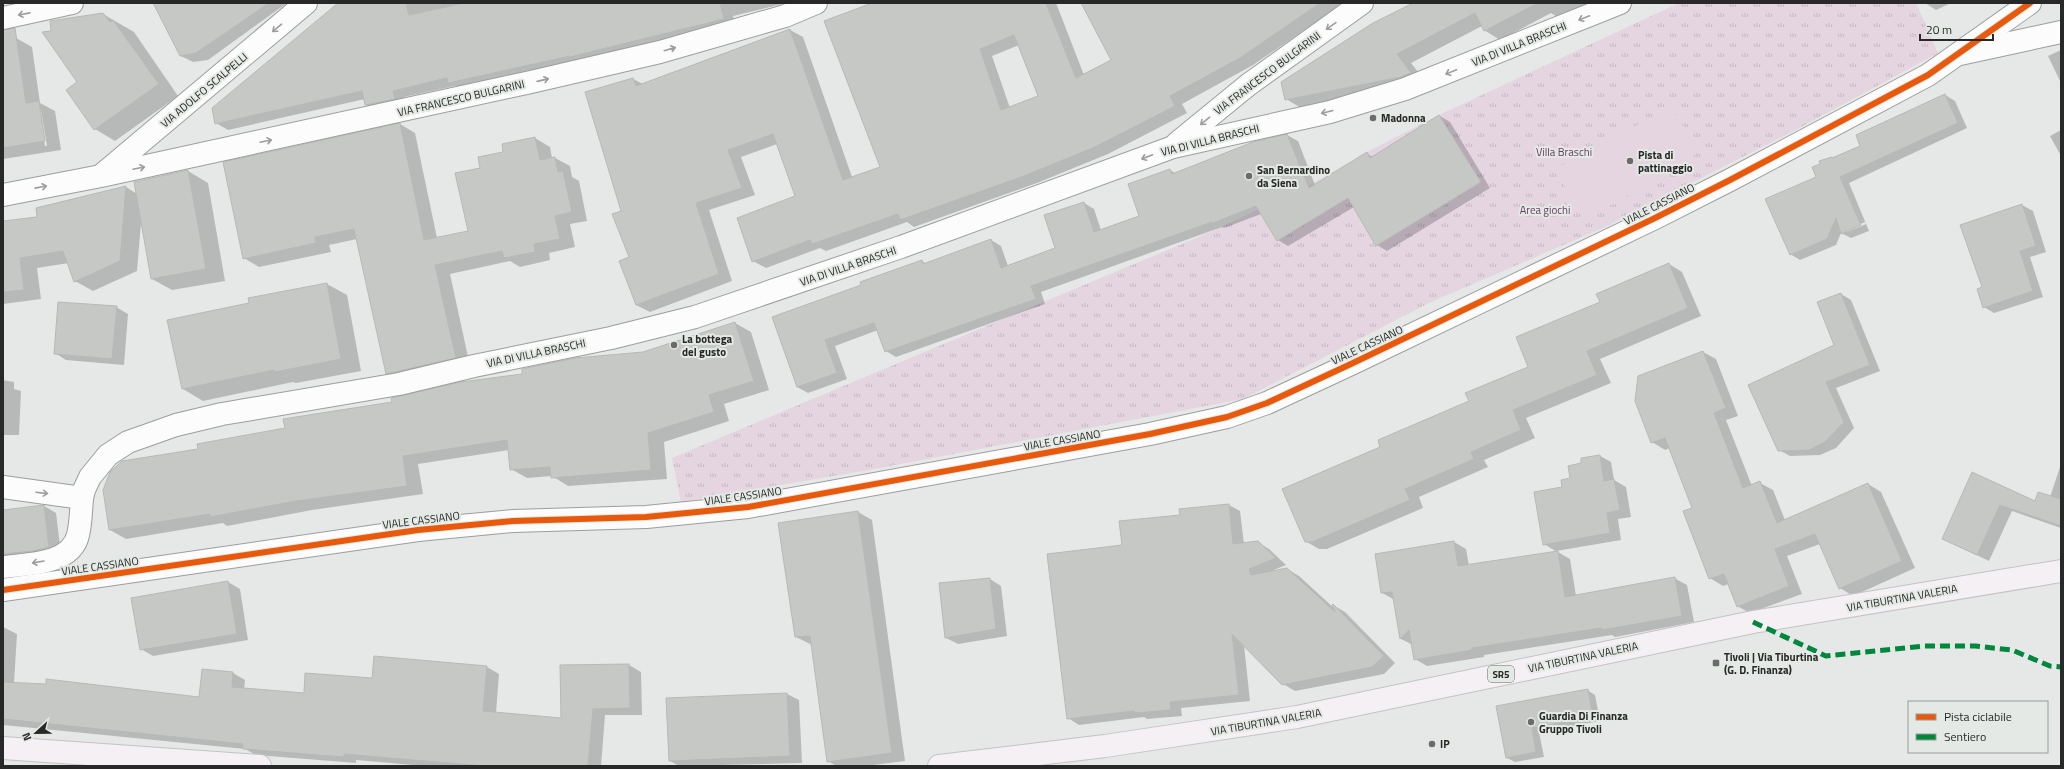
<svg xmlns="http://www.w3.org/2000/svg" width="2064" height="769" font-family="'Titillium Web',sans-serif">
<style>
.park{fill:url(#park-tufts)}
.garden{fill:#e4d5e1}
.shadow{fill:#0003;fill-rule:evenodd}
.building{fill:#c6c8c6;stroke:#b6b9b7;fill-rule:evenodd}
.lines{fill:none;stroke-linecap:round;stroke-linejoin:round}
.street-casing{stroke:#9c9e9c;stroke-width:24}
.secondary-casing{stroke:#9c9e9c;stroke-width:24}
.primary-casing{stroke:#c2c4c3;stroke-width:24}
.street{stroke:#fbfcfb;stroke-width:22}
.secondary{stroke:#fbfcfb;stroke-width:22}
.primary{stroke:#f4f0f4;stroke-width:22}
.quiet{stroke:#00873e;stroke-width:5;stroke-dasharray:10 5;stroke-linecap:butt}
.cycleway-casing{stroke:#e4e9e5;stroke-width:8}
.cycleway{stroke:#e8590c;stroke-width:6}
.oneway{stroke:#9c9d9c}
.poi-dot{fill:#6a6b6a;stroke:#e4e9e5;stroke-width:1.5}
.labels{text-anchor:middle;stroke-width:4;stroke-linejoin:round;paint-order:stroke}
.shield{fill:#e4e9e5;stroke:#606260;stroke-width:1}
.shield-label{font-size:10px;font-weight:bold;fill:#272827}
.street-label{font-size:11px;fill:#272827;stroke:#e4e9e5}
.poi-label{font-size:11px;font-weight:bold;fill:#272827;stroke:#e4e9e5;text-anchor:start}
.park-label{font-size:11px;fill:#673c60;stroke:#e4e9e5}
</style>
<defs>
<pattern id="park-tufts" width="24" height="20" patternUnits="userSpaceOnUse"><rect width="24" height="20" fill="#e4d5e1"/><path d="M3 7l-1-3M5 7V3M7 7l1-3M15 17l-1-3M17 17v-4M19 17l1-3" fill="none" stroke="#c4b7c1"/></pattern>
</defs>
<rect width="100%" height="100%" fill="#e5e8e6"/>
<path class="park" d="M1679,3H1916L1938,53L1790,133L1603,228L1431,302L1243,399L874,469L681,502L672,458L1208,233L1308,186L1367,152L1439,115Z"/>
<path class="garden" d="M1671,107L1696,147L1694,157L1683,165L1584,220L1555,169Z"/>
<g class="shadow">
<path d="M154,3H287L208,60L193,62L181,56Z"/>
<path d="M339,3H786L733,16L735,26L461,89L455,86L404,97L406,105L378,112L366,105L365,99L228,130L216,123Z"/>
<path d="M875,3H1056L1084,75L1112,60L1082,3H1344L1253,65L1182,104L1187,113L1108,154L1037,183L914,227L907,222L826,251L820,248L766,268L753,261L796,197L777,144L741,157L755,195L709,210L732,281L650,312L636,305L623,212L586,93L633,79L643,84L790,30L803,37L852,177L882,167ZM1019,45L1039,97L1010,108L992,56Z"/>
<path d="M1414,3H1616L1567,23L1551,13L1500,40L1484,30L1482,26L1411,63L1426,82L1301,108L1286,99Z"/>
<path d="M1925,3H1951L1936,10Z"/>
<path d="M103,14L134,32L178,96L115,141L95,129L78,82L52,32Z"/>
<path d="M16,38L32,47L40,103L55,111L61,150L3,159V40ZM39,110H41L47,146H45Z"/>
<path d="M2061,50V83L2048,56Z"/>
<path d="M1945,95L1955,101L1967,128L1849,183L1869,231L1851,238L1841,233L1836,245L1800,260L1790,254L1817,177L1833,159L1862,146ZM1865,222L1866,224L1847,232V230Z"/>
<path d="M1440,116L1450,122L1490,188L1387,251L1377,245L1354,207L1288,246L1278,240L1261,214L1224,228L1222,227L1041,292L1045,304L896,357L886,351L878,330L835,346L847,379L808,393L797,387L773,317L862,286L922,261L926,264L991,240L1001,246L1008,266L1057,248L1084,203L1094,209L1101,230L1140,216L1170,170L1176,174L1287,135L1298,141L1315,185L1367,154L1373,157Z"/>
<path d="M400,124L415,133L437,238L469,232L481,169L504,152L535,138L550,147L552,158H555L570,166L572,177L579,181L587,221L570,224L575,247L549,253L550,260L520,267L510,261L450,274L470,366L402,382L387,373L357,239L329,245L331,252L259,267L244,258Z"/>
<path d="M2061,130V156L2050,136Z"/>
<path d="M188,171L208,183L225,281L172,290L152,279L141,223L137,271L93,291L75,281L69,263L37,268L41,299L3,304V222L39,218L126,187L137,194Z"/>
<path d="M2022,205L2033,211L2046,252L2030,257L2043,297L1994,313L1984,307L1983,288Z"/>
<path d="M1669,264L1682,272L1701,316L1600,359L1611,383L1526,418L1535,438L1484,460L1488,467L1419,497L1423,508L1327,549H1319L1305,541L1382,447L1470,402L1529,367Z"/>
<path d="M327,284L347,295L361,371L296,383L293,382L203,401L183,389L250,304Z"/>
<path d="M1841,294L1851,300L1880,371L1836,388L1854,428L1836,448L1820,455L1790,456L1779,450L1835,346Z"/>
<path d="M116,307L128,314L124,365L66,360L55,353Z"/>
<path d="M735,323L751,332L769,390L724,404L729,421L664,442L667,479L568,486L552,476L527,478L511,469L509,450L418,464L423,494L312,510L227,526L223,523L126,539L110,530L199,449L523,374L643,353Z"/>
<path d="M1703,352L1716,359L1738,416L1726,420L1752,486L1760,483L1773,490L1785,520L1868,484L1881,492L1915,568L1853,596L1840,588L1820,544L1787,556L1802,594L1750,613L1737,606L1729,584L1723,586L1710,578L1693,508L1670,448L1665,450L1652,442Z"/>
<path d="M3,380L14,382V389L21,391L19,435H3Z"/>
<path d="M1600,456L1611,462L1614,480L1626,487L1631,517L1618,519L1621,540L1556,551L1570,559L1576,596L1674,578L1687,585L1694,622L1615,637L1612,635L1484,655V657L1427,666L1415,659L1413,645L1401,639L1395,600L1382,593L1454,542L1466,549L1469,566L1557,552L1544,544L1563,488L1583,464Z"/>
<path d="M2061,464V528L2012,511L1989,561L1943,539L1972,473L2036,502L2050,497Z"/>
<path d="M1229,505L1240,511L1244,544L1257,542L1269,549L1286,565L1271,571L1287,569L1299,576L1335,609L1333,605L1345,612L1395,663L1384,674L1295,691L1283,684L1244,645L1250,701L1181,708L1182,716L1147,719L1144,717L1079,725L1068,718L1123,546L1181,515Z"/>
<path d="M44,506L56,513L61,554L3,563V511Z"/>
<path d="M858,512L872,520L905,761L865,766H836L828,761L812,645L796,637Z"/>
<path d="M990,579L1001,586L1007,636L958,644L946,638Z"/>
<path d="M228,582L240,589L248,640L153,656L141,649Z"/>
<path d="M3,627L17,634L14,683L200,698L203,670L233,673L245,680L244,689L305,694L373,679L487,667L499,674L496,713L562,719L629,665L641,672L642,715H605L601,766H424L356,760V763L256,755L245,749L3,725Z"/>
<path d="M1587,690L1595,695L1600,721L1539,732L1544,757L1515,762L1507,758L1497,707Z"/>
<path d="M787,694L799,700L802,763L679,766L670,761L667,699Z"/>
</g>
<g class="building">
<path d="M153,3H269L196,53L180,56Z"/>
<path d="M338,3H406L409,15L464,3H720L724,19L570,57V56L448,83L447,78L393,91L395,99L365,105L362,91L215,124L212,108Z"/>
<path d="M872,3H1046L1076,78L1111,60L1081,3H1320L1240,58L1170,96L1175,106L1095,147L1024,176L900,220L898,214L812,244L810,240L752,262L737,218L795,196L773,134L728,150L742,188L696,203L719,274L636,305L619,261L629,257L612,214L621,211L585,92L633,78L636,86L790,29L843,180L880,167L824,21ZM1014,35L1038,96L1001,110L980,49Z"/>
<path d="M1413,3H1538L1484,31L1475,13L1397,54L1411,73L1401,77L1285,100L1281,82L1373,23Z"/>
<path d="M103,13L110,22L113,20L159,84L94,130L66,90L77,82L42,32L51,31L50,21Z"/>
<path d="M15,28L26,103L39,101L45,141L3,148V30Z"/>
<path d="M1945,94L1958,123L1840,177L1861,225L1841,234L1836,218L1827,239L1790,255L1765,199L1816,177L1812,167L1820,164L1819,161L1832,157V158L1860,146L1856,135Z"/>
<path d="M1439,115L1481,182L1376,246L1348,198L1277,241L1256,206L1213,223L1212,222L1031,286L1036,299L885,352L874,323L825,340L837,373L797,387L772,317L861,285L860,282L922,260L923,264L991,239L1001,268L1055,248L1044,215L1084,202L1094,232L1139,216L1128,184L1170,169L1172,174L1253,142L1287,134L1309,188L1367,152L1370,158Z"/>
<path d="M400,123L424,240L468,231L455,173L480,168L478,157L503,152L502,144L535,137L540,160L555,157L558,172L563,171L572,212L555,216L560,239L534,244L535,252L504,258L502,251L435,265L456,358L386,374L354,229L315,237L316,243L243,259L223,162Z"/>
<path d="M188,170L206,269L151,279L134,182Z"/>
<path d="M126,186L120,261L74,282L63,251L20,258L24,290L3,292V221L37,217L36,208Z"/>
<path d="M2022,204L2036,246L2020,251L2033,291L1983,308L1977,289L1982,287L1960,225Z"/>
<path d="M1669,263L1688,308L1587,351L1597,375L1513,410L1521,430L1471,452L1474,459L1405,489L1410,500L1312,542H1305L1282,489L1380,447L1378,440L1469,401L1465,393L1528,367L1516,337L1600,302L1596,294Z"/>
<path d="M327,283L341,359L275,372L274,370L182,389L167,320L249,303L248,298Z"/>
<path d="M1841,293L1870,365L1826,382L1844,422L1825,442L1809,450L1778,451L1748,385L1834,345L1817,302Z"/>
<path d="M58,302L117,306L112,359L54,354Z"/>
<path d="M735,322L754,381L709,395L714,412L648,433L651,470L551,478L550,467L510,470L507,440L403,456L407,486L296,501L210,517V514L109,530L103,490L110,472L122,461L198,449L197,444L285,428L283,419L392,402L391,398L461,382L522,374V369L575,358L643,352Z"/>
<path d="M1703,351L1726,408L1714,413L1743,488L1760,481L1777,523L1868,483L1902,561L1839,589L1815,534L1775,549L1789,586L1737,607L1724,574L1709,579L1683,511L1692,508L1665,438L1651,443L1635,401L1638,376Z"/>
<path d="M1600,455L1604,481L1614,479L1620,510L1607,513L1610,533L1543,545L1534,492L1562,487L1561,480L1570,478L1568,466L1581,463V458Z"/>
<path d="M1972,472L2035,501L2038,492L2061,499V526L2000,505L1977,555L1942,539Z"/>
<path d="M1229,504L1233,544L1258,541L1276,558L1249,569L1251,575L1287,568L1335,612L1332,605L1333,604L1384,656L1372,667L1282,685L1232,634L1239,695L1170,702L1171,710L1135,713L1134,711L1067,719L1047,554L1122,545L1119,521L1180,515L1179,509Z"/>
<path d="M44,505L49,547L33,551L3,554V510Z"/>
<path d="M858,511L892,753L827,762L810,636L795,637L778,523Z"/>
<path d="M1454,541L1458,566L1558,551L1565,597L1675,577L1682,616L1602,630L1601,628L1472,648V650L1414,660L1409,630L1400,639L1392,592L1381,593L1375,554Z"/>
<path d="M990,578L996,629L945,638L939,583Z"/>
<path d="M228,581L237,634L140,650L131,598Z"/>
<path d="M374,656L487,666L483,711L561,718L560,665L629,664L630,708L593,709L588,766H484L344,754V757L243,749V744L3,719V682L46,684V679L199,697L202,669L233,672L232,687L304,693L305,673L372,678Z"/>
<path d="M1588,689L1593,717L1532,728L1536,752L1506,758L1496,706Z"/>
<path d="M787,693L790,756L669,761L666,698Z"/>
</g>
<g class="lines">
<g class="street-casing">
<g id="street">
<path d="M3,18L72,3"/>
<path d="M1960,54L2061,32"/>
<path d="M1177,143L1248,85L1362,3"/>
<path d="M103,174L306,3"/>
<path d="M3,195L101,176L531,82L660,52L785,16L816,3"/>
<path d="M3,487L82,498C81,510 81,523 78,535C71,565 27,564 3,567"/>
<path d="M82,498L84,490L90,477L108,455L128,442L176,425L222,414L399,384L474,366L611,338L695,317L901,247L1173,147L1330,112L1405,89L1620,3"/>
</g>
</g>
<g class="secondary-casing">
<path id="secondary" d="M3,590L418,530L513,521L646,517L748,507L1150,434L1227,417L1267,403L1353,363L1655,218L1730,180L1928,75L2030,3"/>
</g>
<g class="primary-casing">
<g id="primary">
<path d="M3,748L260,766"/>
<path d="M939,766L1105,746L1297,717L1753,622L2061,571"/>
</g>
</g>
<use href="#street" class="street"/>
<use href="#secondary" class="secondary"/>
<use href="#primary" class="primary"/>
<path class="quiet" d="M1753,622L1826,656L1924,646H1975L2012,650L2050,666L2061,667"/>
<g class="cycleway-casing">
<path id="cycleway" d="M3,590L418,530L513,521L646,517L748,507L1150,434L1227,417L1267,403L1353,363L1655,218L1730,180L1928,75L2030,3"/>
</g>
<use href="#cycleway" class="cycleway"/>
</g>
<defs><path id="oneway-shaft" d="M-6 0H5M1.5-3L5.5 0L1.5 3" fill="none" stroke-width="1.6" stroke-linecap="round" stroke-linejoin="round"/></defs>
<g class="oneway">
<use href="#oneway-shaft" transform="translate(24 14) rotate(169)"/>
<use href="#oneway-shaft" transform="translate(1584 18) rotate(158)"/>
<use href="#oneway-shaft" transform="translate(1331 26) rotate(145)"/>
<use href="#oneway-shaft" transform="translate(277 28) rotate(140)"/>
<use href="#oneway-shaft" transform="translate(670 49) rotate(-16)"/>
<use href="#oneway-shaft" transform="translate(1451 72) rotate(158)"/>
<use href="#oneway-shaft" transform="translate(543 80) rotate(-13)"/>
<use href="#oneway-shaft" transform="translate(1327 112) rotate(166)"/>
<use href="#oneway-shaft" transform="translate(1205 121) rotate(141)"/>
<use href="#oneway-shaft" transform="translate(266 141) rotate(-12)"/>
<use href="#oneway-shaft" transform="translate(1147 157) rotate(159)"/>
<use href="#oneway-shaft" transform="translate(139 168) rotate(-12)"/>
<use href="#oneway-shaft" transform="translate(41 187) rotate(-11)"/>
<use href="#oneway-shaft" transform="translate(42 493) rotate(7)"/>
<use href="#oneway-shaft" transform="translate(38 562) rotate(170)"/>
</g>
<g class="poi-dot">
<circle cx="1373" cy="118" r="4"/>
<circle cx="1630" cy="161" r="4"/>
<circle cx="1249" cy="176" r="4"/>
<circle cx="674" cy="345" r="4"/>
<rect x="1712" y="659" width="8" height="8" rx="2"/>
<circle cx="1531" cy="722" r="4"/>
<circle cx="1432" cy="744" r="4"/>
</g>
<g class="labels">
<rect class="shield" x="1488" y="666" width="26" height="16" rx="3"/>
<g class="shield-label">
<text x="1501" y="678">SR5</text>
</g>
<g class="street-label">
<text transform="translate(1519 44) rotate(-22)" y="4">VIA DI VILLA BRASCHI</text>
<text transform="translate(1267 73) rotate(-37)" y="4">VIA FRANCESCO BULGARINI</text>
<text transform="translate(204 90) rotate(-40)" y="4">VIA ADOLFO SCALPELLI</text>
<text transform="translate(461 98) rotate(-13)" y="4">VIA FRANCESCO BULGARINI</text>
<text transform="translate(1210 140) rotate(-14)" y="4">VIA DI VILLA BRASCHI</text>
<text transform="translate(1659 204) rotate(-27)" y="4">VIALE CASSIANO</text>
<text transform="translate(848 266) rotate(-19)" y="4">VIA DI VILLA BRASCHI</text>
<text transform="translate(1367 345) rotate(-25)" y="4">VIALE CASSIANO</text>
<text transform="translate(536 353) rotate(-12)" y="4">VIA DI VILLA BRASCHI</text>
<text transform="translate(1062 440) rotate(-10)" y="4">VIALE CASSIANO</text>
<text transform="translate(743 496) rotate(-8)" y="4">VIALE CASSIANO</text>
<text transform="translate(421 520) rotate(-7)" y="4">VIALE CASSIANO</text>
<text transform="translate(100 566) rotate(-8)" y="4">VIALE CASSIANO</text>
<text transform="translate(1902 598) rotate(-10)" y="4">VIA TIBURTINA VALERIA</text>
<text transform="translate(1583 657) rotate(-12)" y="4">VIA TIBURTINA VALERIA</text>
<text transform="translate(1266 722) rotate(-10)" y="4">VIA TIBURTINA VALERIA</text>
</g>
<g class="poi-label">
<text x="1381" y="122">Madonna</text>
<text x="1638" y="159">Pista di<tspan x="1638" dy="13">pattinaggio</tspan></text>
<text x="1257" y="174">San Bernardino<tspan x="1257" dy="13">da Siena</tspan></text>
<text x="682" y="343">La bottega<tspan x="682" dy="13">del gusto</tspan></text>
<text x="1724" y="661">Tivoli | Via Tiburtina<tspan x="1724" dy="13">(G. D. Finanza)</tspan></text>
<text x="1539" y="720">Guardia Di Finanza<tspan x="1539" dy="13">Gruppo Tivoli</tspan></text>
<text x="1440" y="748">IP</text>
</g>
<g class="park-label">
<text x="1564" y="156">Villa Braschi</text>
<text x="1545" y="214">Area giochi</text>
</g>
</g>
<rect width="2064" height="769" fill="none" stroke="#272827" stroke-width="8"/>
<rect x="1908" y="701" width="140" height="52" fill="#e4e9e5" stroke="#989c99"/>
<rect x="1916" y="714" width="20" height="6" fill="#e8590c" stroke="#989c99"/>
<text x="1944" y="721" font-size="12" fill="#272827">Pista ciclabile</text>
<rect x="1916" y="734" width="20" height="6" fill="#00873e" stroke="#989c99"/>
<text x="1944" y="741" font-size="12" fill="#272827">Sentiero</text>
<g transform="translate(36 733) rotate(248)" stroke="#e4e9e5" stroke-width="3" paint-order="stroke">
<path d="M0-3L7 15L0 10L-7 15Z" fill="#272827"/>
<text y="-6" font-size="11" font-weight="bold" text-anchor="middle" fill="#272827">N</text>
</g>
<path d="M1920 34v6h73v-6" fill="none" stroke="#272827" stroke-width="2"/>
<text x="1926" y="34" font-size="12" fill="#272827" stroke="#e4e9e5" stroke-width="3" paint-order="stroke">20 m</text>
</svg>
